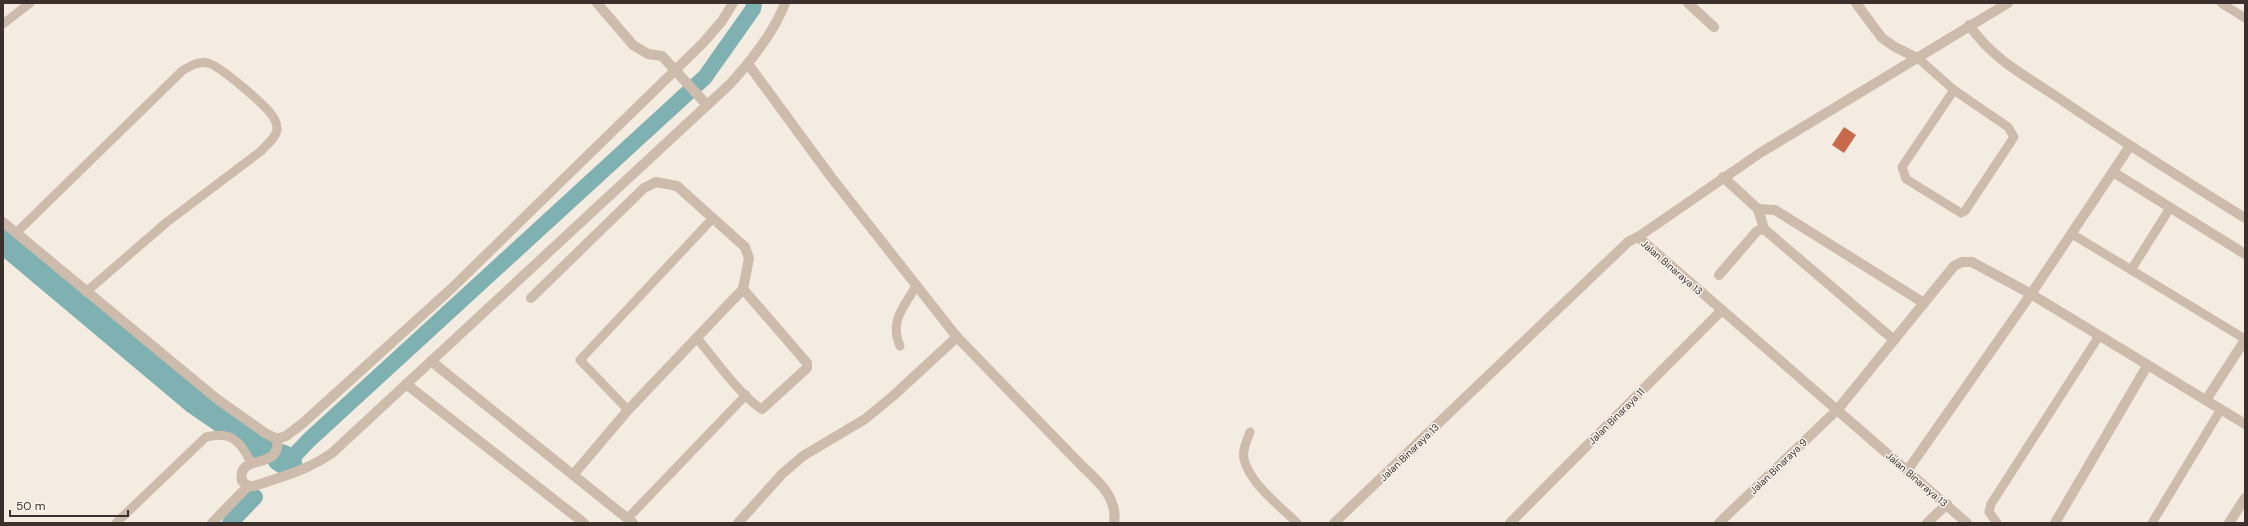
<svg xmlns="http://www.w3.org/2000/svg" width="2248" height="526" font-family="'DM Sans',sans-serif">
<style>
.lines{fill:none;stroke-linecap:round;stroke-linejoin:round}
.canal{stroke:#7fb0b2;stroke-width:16}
.river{stroke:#7fb0b2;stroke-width:28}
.building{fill:#c8694b}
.lane{stroke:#cdbbac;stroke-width:9}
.street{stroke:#cdbbac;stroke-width:10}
.labels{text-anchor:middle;stroke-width:3;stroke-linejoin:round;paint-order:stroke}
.street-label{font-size:10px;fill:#3b302b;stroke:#fbf5ee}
</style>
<rect width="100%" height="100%" fill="#f4ebe1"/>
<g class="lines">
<g class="canal">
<path d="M288,462L309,440L705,77L753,9L754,3"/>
<path d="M230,523L255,497"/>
</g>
<g class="river">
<path d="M3,239L196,401L263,447"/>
<path d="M281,458L288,462"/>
</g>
</g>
<path class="building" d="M1844,127L1856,135L1844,153L1832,145Z"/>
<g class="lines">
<g class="lane">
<path d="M2221,3L2245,18"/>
<path d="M3,24L30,3"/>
<path d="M1919,59L1954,90L2008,127L2014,137L1965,211L1961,213L1906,179L1902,167L1954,90"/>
<path d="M16,233L182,71C190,66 198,61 208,63C220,66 270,108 275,120C276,122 277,126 277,129C277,137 266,145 261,151L167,222L86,292"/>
<path d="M2072,234L2245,339"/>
<path d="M2131,270L2170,208"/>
<path d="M697,338C712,356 743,399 762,409"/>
<path d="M900,346C889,321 904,307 916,286"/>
<path d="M628,410L580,360L713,218"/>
<path d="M1250,432C1247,440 1242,450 1244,459C1250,484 1280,506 1297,523"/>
<path d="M627,519L746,395"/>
<path d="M116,523L206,437C231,431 241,441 251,463"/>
<path d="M1997,523L1989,512L1991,504L2099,336"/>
<path d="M2152,523L2221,409"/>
</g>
<g class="street">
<path d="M597,3L633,45L648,54L662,56L707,105"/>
<path d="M1688,3L1714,27"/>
<path d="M1856,3L1882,38L1895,47L1919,59"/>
<path d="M1969,25C1994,61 2028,77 2063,101C2123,142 2184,180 2245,218"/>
<path d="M748,64L831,177L957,337L1082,466C1099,482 1118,498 1114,523"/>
<path d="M2113,172L2245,254"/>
<path d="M1723,177L1758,209L1775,210L1924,303"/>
<path d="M1758,209L1764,229"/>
<path d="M3,222L217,399L265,433L277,439C282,472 236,452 242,481L248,486H254C281,477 308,470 332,453L730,84C751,61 774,33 785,3"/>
<path d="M1638,237L1760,153L2008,3"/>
<path d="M1719,275L1757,231L1764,229L1894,340"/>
<path d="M743,289L807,363V368L762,409"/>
<path d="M531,298L644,188L656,182L677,186L745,247L749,258L743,289L628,410L573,475"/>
<path d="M431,361L633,523"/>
<path d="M406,384L584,523"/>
<path d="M2206,400L2245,340"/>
<path d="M277,439L286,436L303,423L452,288L703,43L722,21L733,3"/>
<path d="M1907,471L2031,294L2130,146"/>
<path d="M212,523L248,486"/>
<path d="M738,523L782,474L803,456L865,419L893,396L957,337"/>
<path d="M1334,523L1628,242L1638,237L1967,523"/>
<path d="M1510,523L1722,310"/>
<path d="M1719,523L1838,409L1954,266L1962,262H1972L2031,294L2245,424"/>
<path d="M1927,523L1947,504"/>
<path d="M2055,523L2147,366"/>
<path d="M2229,523L2245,498"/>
</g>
</g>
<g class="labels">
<g class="street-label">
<text transform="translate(1672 267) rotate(41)" y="4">Jalan Binaraya 13</text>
<text transform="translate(1616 416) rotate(-45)" y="4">Jalan Binaraya 11</text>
<text transform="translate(1409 452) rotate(-44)" y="4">Jalan Binaraya 13</text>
<text transform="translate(1778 466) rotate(-44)" y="4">Jalan Binaraya 9</text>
<text transform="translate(1917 479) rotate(41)" y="4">Jalan Binaraya 13</text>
</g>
</g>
<rect width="2248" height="526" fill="none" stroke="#3b302b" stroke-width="8"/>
<path d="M10 510v6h118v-6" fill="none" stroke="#3b302b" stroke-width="2"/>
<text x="16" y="510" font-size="12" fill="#3b302b" stroke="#fbf5ee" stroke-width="3" paint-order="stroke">50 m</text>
</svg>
